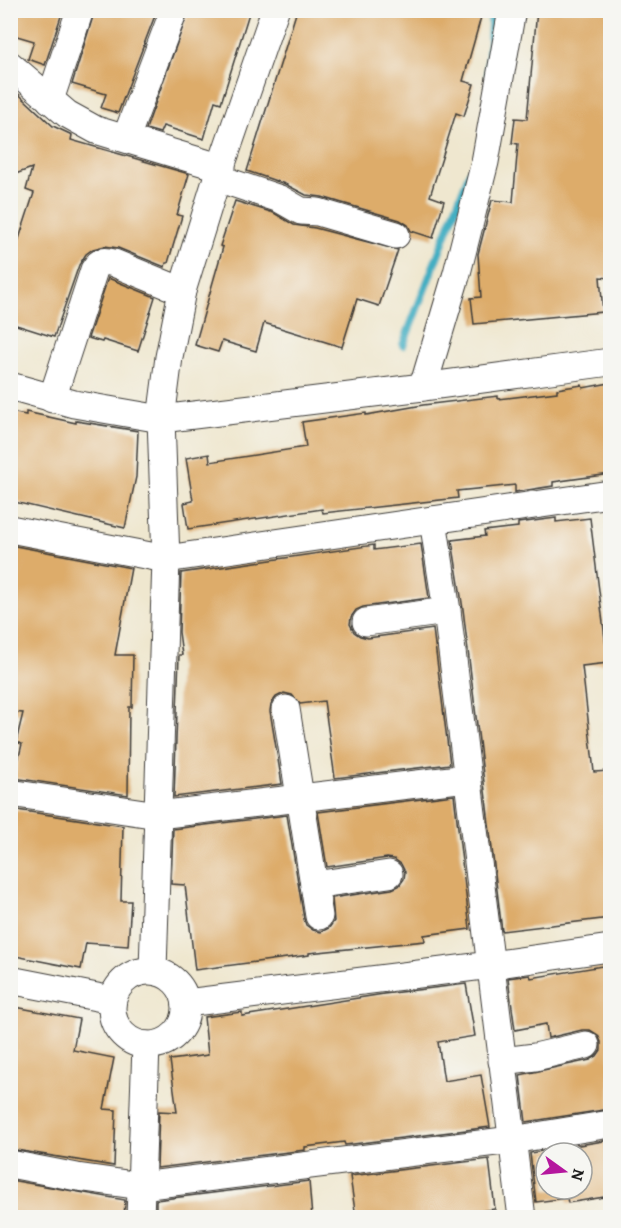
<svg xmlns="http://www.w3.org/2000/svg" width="621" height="1228" font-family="Alegreya,serif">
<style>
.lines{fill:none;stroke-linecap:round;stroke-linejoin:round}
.stream{stroke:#43aec2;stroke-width:8}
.building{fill:#ddac6b;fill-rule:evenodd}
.minor-casing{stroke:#3c3a37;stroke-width:29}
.minor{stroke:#fff;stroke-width:27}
</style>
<rect width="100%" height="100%" fill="#f6f6f2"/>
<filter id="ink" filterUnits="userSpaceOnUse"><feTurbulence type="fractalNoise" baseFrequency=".0167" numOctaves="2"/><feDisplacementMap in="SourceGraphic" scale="12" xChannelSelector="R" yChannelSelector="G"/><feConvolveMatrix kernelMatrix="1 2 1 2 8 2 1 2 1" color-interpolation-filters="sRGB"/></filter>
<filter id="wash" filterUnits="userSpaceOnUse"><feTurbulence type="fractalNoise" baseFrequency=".008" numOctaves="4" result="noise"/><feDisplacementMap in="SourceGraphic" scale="24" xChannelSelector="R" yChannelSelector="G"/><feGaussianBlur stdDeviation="1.35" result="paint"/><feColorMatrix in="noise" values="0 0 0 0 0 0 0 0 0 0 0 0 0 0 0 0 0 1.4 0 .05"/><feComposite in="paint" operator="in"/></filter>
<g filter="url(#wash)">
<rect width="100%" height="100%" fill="#efe7cf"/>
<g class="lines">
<g class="stream">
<path d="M488,73L492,10"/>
<path d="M403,345L470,172"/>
</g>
</g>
<g id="blocks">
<g class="building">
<path d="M10,10H63L45,65L28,59L34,41L10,34Z"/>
<path d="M95,10H157L118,113L101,108L106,94L72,84Z"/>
<path d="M189,10H250L221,103L215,101L204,139L163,126L160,133L146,129Z"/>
<path d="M297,10H483L463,81L474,84L464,116L456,113L430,196L444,201L433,238L411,231L408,225L400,220L322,197L306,195L285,184L247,171Z"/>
<path d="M537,10H610V172L608,199L610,200V278L600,277L603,312L474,324L471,298L481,297L478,254L492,200L513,202L518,144L512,143L515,118L527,119Z"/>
<path d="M10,86L53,126L72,135L71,140L189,174L177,215L182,216L168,263H166L165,267L118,248L105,246L93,249L86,254L79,265L54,337L10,323V257L14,244L17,245L34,193L26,190L32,168L10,176Z"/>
<path d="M235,201L274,213L294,225L315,228L398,250L379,306L357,299L342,347L264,323L256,351L222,341L218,352L195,345L223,247L220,246Z"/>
<path d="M108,278L155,297L138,351L103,340L102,342L88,338Z"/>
<path d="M610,383V474L553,482V486L515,492V485L457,491L458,498L323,513L322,509L188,529L184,503L193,501L186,458L209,454L210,462L306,447L302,422L366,413V415L423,405L498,396V399L557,392V389L582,385L583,388Z"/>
<path d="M10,412L26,415V412L76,423V421L138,431L136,477L125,528L10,501Z"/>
<path d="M556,518V522L590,518L608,663L582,666L594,772L610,771V918L502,931L463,609L452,540L485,536L484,531L518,527V523Z"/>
<path d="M421,544L429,598L363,607L356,610L351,617L350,624L354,632L360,636L368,638L433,629L450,764L335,778L324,701L300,704L292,695L284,693L276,697L271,704L270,711L282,784L174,797L179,655H182L179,632L181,573L374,545V550Z"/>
<path d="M10,545L131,568L115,655H133L132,707H129L128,795L14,778L22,744L16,742L23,713L10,712Z"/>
<path d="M454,795L470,929L424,935L425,941L309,953V955L195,970L185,885L171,884L173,829L287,815L304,919L306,925L313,930L321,932L329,928L334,921L332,898L392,889L399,886L404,879L405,872L401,864L394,859L387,858L327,867L318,812Z"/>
<path d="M10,809L123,826L121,901H131L128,946L86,943L81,969L10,955Z"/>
<path d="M608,965L610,981V1109L526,1122L520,1075L590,1060L597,1056L601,1050V1042L598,1035L590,1030H582L548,1038L546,1024L515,1030L508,978L530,975L531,978Z"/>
<path d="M466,984L475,1036L438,1042L444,1081L481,1075L490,1127L345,1145L344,1142L305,1147V1150L157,1168L159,1111L177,1112L170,1060L208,1055L204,1017L242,1012V1016L384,994Z"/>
<path d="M10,1006L79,1019L73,1050L114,1058L104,1109L116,1110L114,1166L10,1149Z"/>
<path d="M610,1140V1196L568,1203L567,1198L536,1202L530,1153ZM546,1153H582V1189H546Z"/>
<path d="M489,1159L495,1209L459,1214L460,1218H356L350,1176Z"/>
<path d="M10,1180L125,1200L124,1218H10Z"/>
<path d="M309,1181L312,1218H156V1200Z"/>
</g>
</g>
</g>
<g filter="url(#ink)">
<use href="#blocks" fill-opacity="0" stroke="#3c3a37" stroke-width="1.5"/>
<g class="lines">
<g class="minor-casing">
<g id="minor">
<path d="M10,65L67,114L96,130L222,168"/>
<path d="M50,100L80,10"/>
<path d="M126,138L174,10"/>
<path d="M217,178L280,199L301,211L318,212L396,235"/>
<path d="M10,386L74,404L161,419L423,387L610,362"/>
<path d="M423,387L457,273L485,162L512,10"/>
<path d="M52,399L94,270C100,260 103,260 114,263L182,291"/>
<path d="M433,520L447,611L522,1218"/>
<path d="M10,529L166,559L610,494"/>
<path d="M366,622L447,611"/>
<path d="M286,709L319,916"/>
<path d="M10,793L158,815L467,778"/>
<path d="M314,885L389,874"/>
<path d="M153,970L166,559L161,419L169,357L182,291L217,178L275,10"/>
<circle cx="149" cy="1008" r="37"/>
<path d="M10,980L112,1000"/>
<path d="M186,1003L491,965L610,948"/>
<path d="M502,1061L535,1057L586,1045"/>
<path d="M10,1164L77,1177L141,1186L512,1140L610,1124"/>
<path d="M140,1218L146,1045"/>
</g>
</g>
<use href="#minor" class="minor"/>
</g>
</g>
<rect width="621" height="1228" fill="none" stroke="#f6f6f2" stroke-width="36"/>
<g transform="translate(564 1171) rotate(105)"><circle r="28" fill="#f6f6f2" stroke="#9f9f9c" stroke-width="1.5"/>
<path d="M0-4.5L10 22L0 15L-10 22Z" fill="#b5179e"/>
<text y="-9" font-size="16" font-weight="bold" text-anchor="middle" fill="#1c1c1c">N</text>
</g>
</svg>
